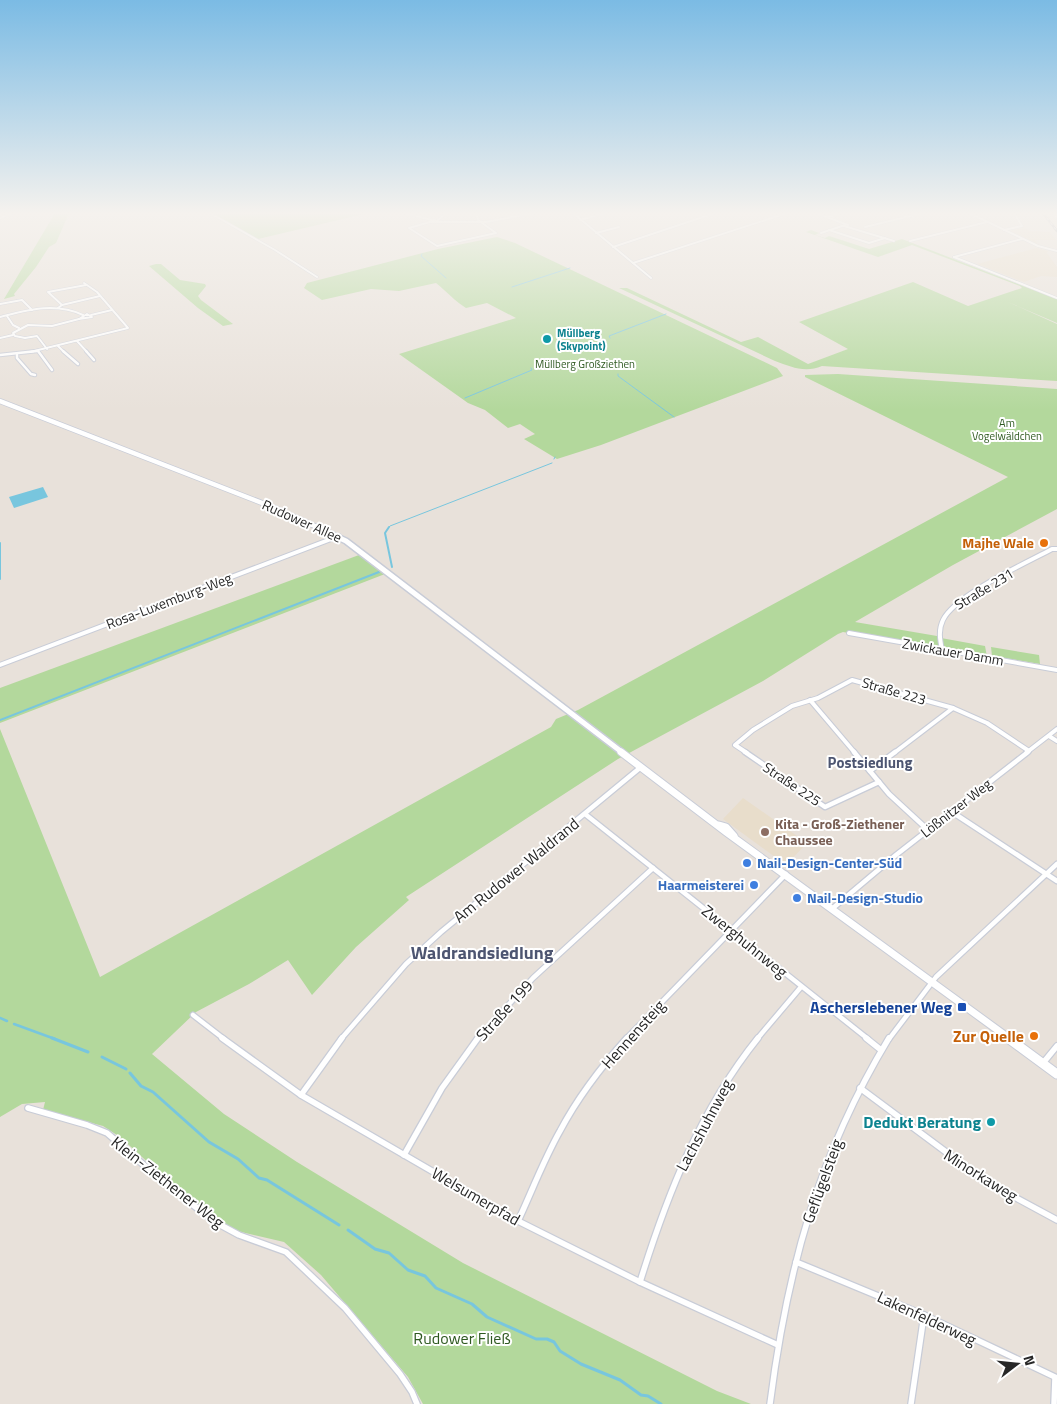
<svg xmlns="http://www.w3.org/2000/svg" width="1057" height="1404" font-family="'Titillium Web',sans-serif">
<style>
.education{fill:#e8ddcb}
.green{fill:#b3d89c}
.water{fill:#78c6de}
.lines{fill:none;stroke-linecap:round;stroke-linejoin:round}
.stream-far3{stroke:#78c6de;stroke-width:1}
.stream-far2{stroke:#78c6de;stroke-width:2}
.stream-far1{stroke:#78c6de;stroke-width:2.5}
.stream{stroke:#78c6de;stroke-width:3}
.street-far4-casing{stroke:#c8ccd7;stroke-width:3}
.street-far3-casing{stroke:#c8ccd7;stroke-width:4.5}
.street-far2-casing{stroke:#c8ccd7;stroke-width:6}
.street-far1-casing{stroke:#c8ccd7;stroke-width:7}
.street-casing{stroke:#c8ccd7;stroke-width:8}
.secondary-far4-casing{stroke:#c8ccd7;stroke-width:4.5}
.secondary-far3-casing{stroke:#c8ccd7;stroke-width:6}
.secondary-far2-casing{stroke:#c8ccd7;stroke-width:8}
.secondary-far1-casing{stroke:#c8ccd7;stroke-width:9}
.secondary-casing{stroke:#c8ccd7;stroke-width:11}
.street-far4{stroke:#fff;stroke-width:2}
.street-far3{stroke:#fff;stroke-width:2.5}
.street-far2{stroke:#fff;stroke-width:4}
.street-far1{stroke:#fff;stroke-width:4.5}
.street{stroke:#fff;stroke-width:5.5}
.secondary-far4{stroke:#fff;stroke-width:3}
.secondary-far3{stroke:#fff;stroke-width:4.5}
.secondary-far2{stroke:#fff;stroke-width:5}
.secondary-far1{stroke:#fff;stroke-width:7}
.secondary{stroke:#fff;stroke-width:9}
.rail-casing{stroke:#9ea1af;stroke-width:2.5}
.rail{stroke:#fff;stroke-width:1;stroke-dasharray:3;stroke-linecap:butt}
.culture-dot{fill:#0f9aa8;stroke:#fff;stroke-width:2}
.food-dot{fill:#e8710a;stroke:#fff;stroke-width:2}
.education-dot{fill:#8d6e63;stroke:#fff;stroke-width:2}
.shop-dot{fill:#3f7fe0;stroke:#fff;stroke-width:2}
.transit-dot{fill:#1a4fb4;stroke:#fff;stroke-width:2}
.labels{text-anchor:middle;stroke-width:4;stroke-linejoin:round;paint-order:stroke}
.far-culture-label{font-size:11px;font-weight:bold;fill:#0d838f;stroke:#fff;text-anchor:start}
.far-park-label{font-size:11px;fill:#2f5921;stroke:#fff}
.street-label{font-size:14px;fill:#272727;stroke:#fff}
.food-label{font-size:14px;font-weight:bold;fill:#c56008;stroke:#fff;text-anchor:end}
.education-label{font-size:14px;font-weight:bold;fill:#785e54;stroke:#fff;text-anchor:start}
.shop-label{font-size:14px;font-weight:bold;fill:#366cbe;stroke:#fff;text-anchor:start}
.neighbourhood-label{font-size:15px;font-weight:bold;fill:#4d5571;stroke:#fff}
.near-street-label{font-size:16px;fill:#272727;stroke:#fff}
.near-transit-label{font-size:16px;font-weight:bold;fill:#164399;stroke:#fff;text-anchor:end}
.near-food-label{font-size:16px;font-weight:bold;fill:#c56008;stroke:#fff;text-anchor:end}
.near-culture-label{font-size:16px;font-weight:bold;fill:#0d838f;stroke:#fff;text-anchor:end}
.near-park-label{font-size:16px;fill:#2f5921;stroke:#fff}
.near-neighbourhood-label{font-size:18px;font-weight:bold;fill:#4d5571;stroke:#fff}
</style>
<rect width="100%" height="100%" fill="#e8e1da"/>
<g class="education">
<path d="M1024,227L1029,231L1050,232L1056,240H1035L1038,244L1010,231Z"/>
<path d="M1037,248L1048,251L1047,253L1057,267V277L1041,276L1024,282L977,264Z"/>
<path d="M743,798L807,843L786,865L723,819Z"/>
</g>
<g class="green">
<path d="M55,213H69L56,243L49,247L36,267L14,294L15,296L4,299Z"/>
<path d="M211,213H368L258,239Z"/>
<path d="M811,230L819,233L815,235L825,238L829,236L869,249L902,239L1057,299V323L1008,302L1057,324V381L822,366C805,373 791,367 775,361L619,288H627L741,342L758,337L808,364L848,349L799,322L913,282L968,306L1022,288L1020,286L912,245L878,257L806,232Z"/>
<path d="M497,237L515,243L777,368L783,376L601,445L557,459L524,439L535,434L520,424L508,428L485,410L468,403L399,354L516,318L487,303L466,308C455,301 447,292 436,283L399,291L371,289L322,300L304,288L307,283L438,249Z"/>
<path d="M156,264H161L180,280L205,284L206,286L198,296L201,300L233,324L223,326L198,308L149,266Z"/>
<path d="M838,374L1057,389V509L953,565L855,622L937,636L940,649L843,632L838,634L763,681L618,759L406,897L409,900L356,947L312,995L288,960L249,984L196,1012L152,1054L224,1114L297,1162L463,1263L717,1391L751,1404H423L408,1377L321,1275L284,1242L237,1231L217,1220L163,1176L120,1137L103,1126L43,1110L45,1102L22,1104L0,1117V729L100,977L551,727L556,719L578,710L1008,477L805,377V375Z"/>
<path d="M359,555L385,574L0,723V688Z"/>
<path d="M941,638L985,646L987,657L949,650L943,646Z"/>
<path d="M991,647L1039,655L1040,664L992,656Z"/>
</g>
<path class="water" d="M43,487L48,497L14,508L9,497Z"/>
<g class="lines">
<g class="stream-far3">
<path d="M422,254L421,256L446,278"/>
<path d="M512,287L570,268"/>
<path d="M610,338L609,336L666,314"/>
<path d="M618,374V376L674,417"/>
<path d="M465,398L532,370L531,368"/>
<path d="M554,459L555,457"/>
<path d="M388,528L390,526L552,463"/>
</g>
<g class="stream-far2">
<path d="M389,527L385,533L392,567"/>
<path d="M0,543V579"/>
<path d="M0,720L379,572"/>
</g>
<g class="stream-far1">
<path d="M0,1018L7,1021"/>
<path d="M14,1024L55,1039"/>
</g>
<g class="stream">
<path d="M52,1038L88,1052"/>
<path d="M102,1057L126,1069"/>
<path d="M130,1073L141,1086L153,1092L209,1142L238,1159L259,1178L267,1180L339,1225"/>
<path d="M348,1230L375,1249L389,1253L408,1270L425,1276L436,1288L472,1304L487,1317L536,1339H547L554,1342L560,1351L581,1364L620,1380L641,1395L648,1396L661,1404"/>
</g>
<g class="street-far4-casing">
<g id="street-far4">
<path d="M210,213L275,250L317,277"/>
<path d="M404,213L432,220"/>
<path d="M573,213L651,278"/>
<path d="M816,213L848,225"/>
<path d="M969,213L1038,246L1057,251"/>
<path d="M828,217L841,213"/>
<path d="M0,218L12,213"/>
<path d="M434,220L438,222H430Z"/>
<path d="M580,220L605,213"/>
<path d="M437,221L444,215"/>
<path d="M430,222L409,228L437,246L496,233L478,220L477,215"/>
<path d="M438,222H486L534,213"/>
<path d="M844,226L894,241"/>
<path d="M865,227L923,213"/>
<path d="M829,230L869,243L885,238"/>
<path d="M1004,230L1022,226L1014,213"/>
<path d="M596,233L619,227"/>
<path d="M821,233L845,225"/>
<path d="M910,241L987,222"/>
<path d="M613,247L715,213"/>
<path d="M954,257L1057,298"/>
<path d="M954,257L1022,239"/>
<path d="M633,263L787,213"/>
<path d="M0,304L22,300L32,310"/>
<path d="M62,305L100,296"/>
<path d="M58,308L62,305L48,292L86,285"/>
<path d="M87,314L92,317L79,319Z"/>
<path d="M91,315L112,310"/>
<path d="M7,316L13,325L19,328"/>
<path d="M0,317C28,310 55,302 83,315"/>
<path d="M0,338L13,335"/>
<path d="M77,341L87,352"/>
<path d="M58,346L64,352"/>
<path d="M47,349L37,336L25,338L15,336L13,333L28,325L52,326L79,319"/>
<path d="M30,352L128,328L97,292L84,283"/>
</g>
</g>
<g class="street-far3-casing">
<g id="street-far3">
<path d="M38,351L52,370"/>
<path d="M63,351L78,364"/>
<path d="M86,351L94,360"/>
<path d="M0,355L37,351"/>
<path d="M17,355V358L31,374L35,375"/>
</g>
</g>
<g class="street-far2-casing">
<g id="street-far2">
<path d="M849,633L1057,670"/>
<path d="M942,650C940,640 938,630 943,620C955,595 1026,563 1052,549H1057"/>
<path d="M0,665L339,536"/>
<path d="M810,700L855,753"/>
<path d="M1049,736L1057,741"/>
<path d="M747,753L735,745L753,730L792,706L818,698L852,680L953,708L987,723L1029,751"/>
<path d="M894,753L953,708"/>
<path d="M1026,753L1057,729"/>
</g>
</g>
<g class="street-far1-casing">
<g id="street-far1">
<path d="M745,752L825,807L879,782"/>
<path d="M854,752L889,794L928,830"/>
<path d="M870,771L895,752"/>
<path d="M952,812L1057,881"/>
<path d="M585,814L868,1039"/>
<path d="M833,908L896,855L1028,752"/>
<path d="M193,1015L224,1039"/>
<path d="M341,1039L406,964L441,932L641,767"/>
<path d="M477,1039L533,978L653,868"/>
<path d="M626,1039L786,874"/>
<path d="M757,1039L801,987"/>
<path d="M889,1039L936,977L1057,864"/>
</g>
</g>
<g class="street-casing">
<g id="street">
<path d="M222,1038L301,1095L518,1221L640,1282L778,1345"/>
<path d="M866,1038L881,1050"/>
<path d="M1043,1063L1057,1046"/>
<path d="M860,1088L985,1181L1057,1220"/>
<path d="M301,1095L342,1038"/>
<path d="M28,1108L87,1125L107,1133L161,1180L215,1222L239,1235L286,1252L345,1308L400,1374L412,1392L417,1404"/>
<path d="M404,1155L442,1088L478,1038"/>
<path d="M518,1221C532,1191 544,1159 560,1131C578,1097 601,1067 627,1038"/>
<path d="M796,1262L924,1315L1057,1378"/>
<path d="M640,1282C667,1195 700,1110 758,1038"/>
<path d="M770,1404C787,1270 818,1155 889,1038"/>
<path d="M911,1404L924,1315"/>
<path d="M1054,1404L1055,1378"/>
</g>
</g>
<g class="secondary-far4-casing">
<path id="secondary-far4" d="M1054,213L1057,217"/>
</g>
<g class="secondary-far3-casing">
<path id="secondary-far3" d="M0,401L275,508L319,528"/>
</g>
<g class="secondary-far2-casing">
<path id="secondary-far2" d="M316,527L346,541L623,753"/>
</g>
<g class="secondary-far1-casing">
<g id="secondary-far1">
<path d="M621,752L726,832L1010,1039"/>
<path d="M719,825L726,827L734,836"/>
</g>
</g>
<g class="secondary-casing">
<path id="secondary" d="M1008,1038L1057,1074"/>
</g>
<use href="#street-far4" class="street-far4"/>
<use href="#street-far3" class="street-far3"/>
<use href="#street-far2" class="street-far2"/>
<use href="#street-far1" class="street-far1"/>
<use href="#street" class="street"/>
<use href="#secondary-far4" class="secondary-far4"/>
<use href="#secondary-far3" class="secondary-far3"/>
<use href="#secondary-far2" class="secondary-far2"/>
<use href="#secondary-far1" class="secondary-far1"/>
<use href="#secondary" class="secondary"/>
<g class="rail-casing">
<path id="rail" d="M1043,213L1057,231"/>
</g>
<use href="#rail" class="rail"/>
</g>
<linearGradient id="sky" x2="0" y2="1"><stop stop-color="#7bbbe4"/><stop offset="0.52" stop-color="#f5f2ee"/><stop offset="1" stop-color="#f5f2ee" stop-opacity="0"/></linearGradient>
<rect width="1057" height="410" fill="url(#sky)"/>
<g class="culture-dot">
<circle cx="547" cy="339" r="5"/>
<circle cx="991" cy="1122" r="5"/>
</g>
<g class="food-dot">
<circle cx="1044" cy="543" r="5"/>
<circle cx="1034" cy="1036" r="5"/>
</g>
<circle class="education-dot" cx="765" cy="832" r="5"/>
<g class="shop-dot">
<circle cx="747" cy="863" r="5"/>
<circle cx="754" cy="885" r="5"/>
<circle cx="797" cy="898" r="5"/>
</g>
<rect class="transit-dot" x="957" y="1002" width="10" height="10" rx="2.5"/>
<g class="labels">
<g class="far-culture-label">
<text x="557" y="337">Müllberg<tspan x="557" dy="13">(Skypoint)</tspan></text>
</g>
<g class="far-park-label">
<text x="585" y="368">Müllberg Großziethen</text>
<text x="1007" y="427">Am<tspan x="1007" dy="13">Vogelwäldchen</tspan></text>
</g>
<g class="street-label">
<text transform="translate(302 521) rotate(24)" y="5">Rudower Allee</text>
<text transform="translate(984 589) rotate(-31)" y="5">Straße 231</text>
<text transform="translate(169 601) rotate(-21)" y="5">Rosa-Luxemburg-Weg</text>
<text transform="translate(953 652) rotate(10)" y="5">Zwickauer Damm</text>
<text transform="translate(894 691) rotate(16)" y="5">Straße 223</text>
<text transform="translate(792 784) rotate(34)" y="5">Straße 225</text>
<text transform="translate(956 808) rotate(-38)" y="5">Lößnitzer Weg</text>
</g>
<g class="food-label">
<text x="1034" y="548">Majhe Wale</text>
</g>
<g class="education-label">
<text x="775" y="829">Kita - Groß-Ziethener<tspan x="775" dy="16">Chaussee</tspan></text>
</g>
<g class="shop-label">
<text x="757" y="868">Nail-Design-Center-Süd</text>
<text x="744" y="890" text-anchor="end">Haarmeisterei</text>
<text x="807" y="903">Nail-Design-Studio</text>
</g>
<g class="neighbourhood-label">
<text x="870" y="768">Postsiedlung</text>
</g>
<g class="near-street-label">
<text transform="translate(516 870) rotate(-39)" y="6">Am Rudower Waldrand</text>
<text transform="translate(745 941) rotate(39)" y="6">Zwerghuhnweg</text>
<text transform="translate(504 1010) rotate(-48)" y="6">Straße 199</text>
<text transform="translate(633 1034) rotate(-48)" y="6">Hennensteig</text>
<text transform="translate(704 1125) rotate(-62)" y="6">Lachshuhnweg</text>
<text transform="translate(981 1175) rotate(32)" y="6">Minorkaweg</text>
<text transform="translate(822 1181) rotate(-70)" y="6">Geflügelsteig</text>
<text transform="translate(168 1182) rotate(38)" y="6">Klein-Ziethener Weg</text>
<text transform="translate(476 1196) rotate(30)" y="6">Welsumerpfad</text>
<text transform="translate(927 1318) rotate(25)" y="6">Lakenfelderweg</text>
</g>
<g class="near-transit-label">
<text x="952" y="1013">Ascherslebener Weg</text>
</g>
<g class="near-food-label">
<text x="1024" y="1042">Zur Quelle</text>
</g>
<g class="near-culture-label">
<text x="981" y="1128">Dedukt Beratung</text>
</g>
<g class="near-park-label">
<text x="462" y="1344">Rudower Fließ</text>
</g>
<g class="near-neighbourhood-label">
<text x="482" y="959">Waldrandsiedlung</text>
</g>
</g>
<g transform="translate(1017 1364) rotate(74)" stroke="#ffffff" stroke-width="4" paint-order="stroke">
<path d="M0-4L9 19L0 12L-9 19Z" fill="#272727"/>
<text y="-8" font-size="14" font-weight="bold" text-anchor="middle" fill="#272727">N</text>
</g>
</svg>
